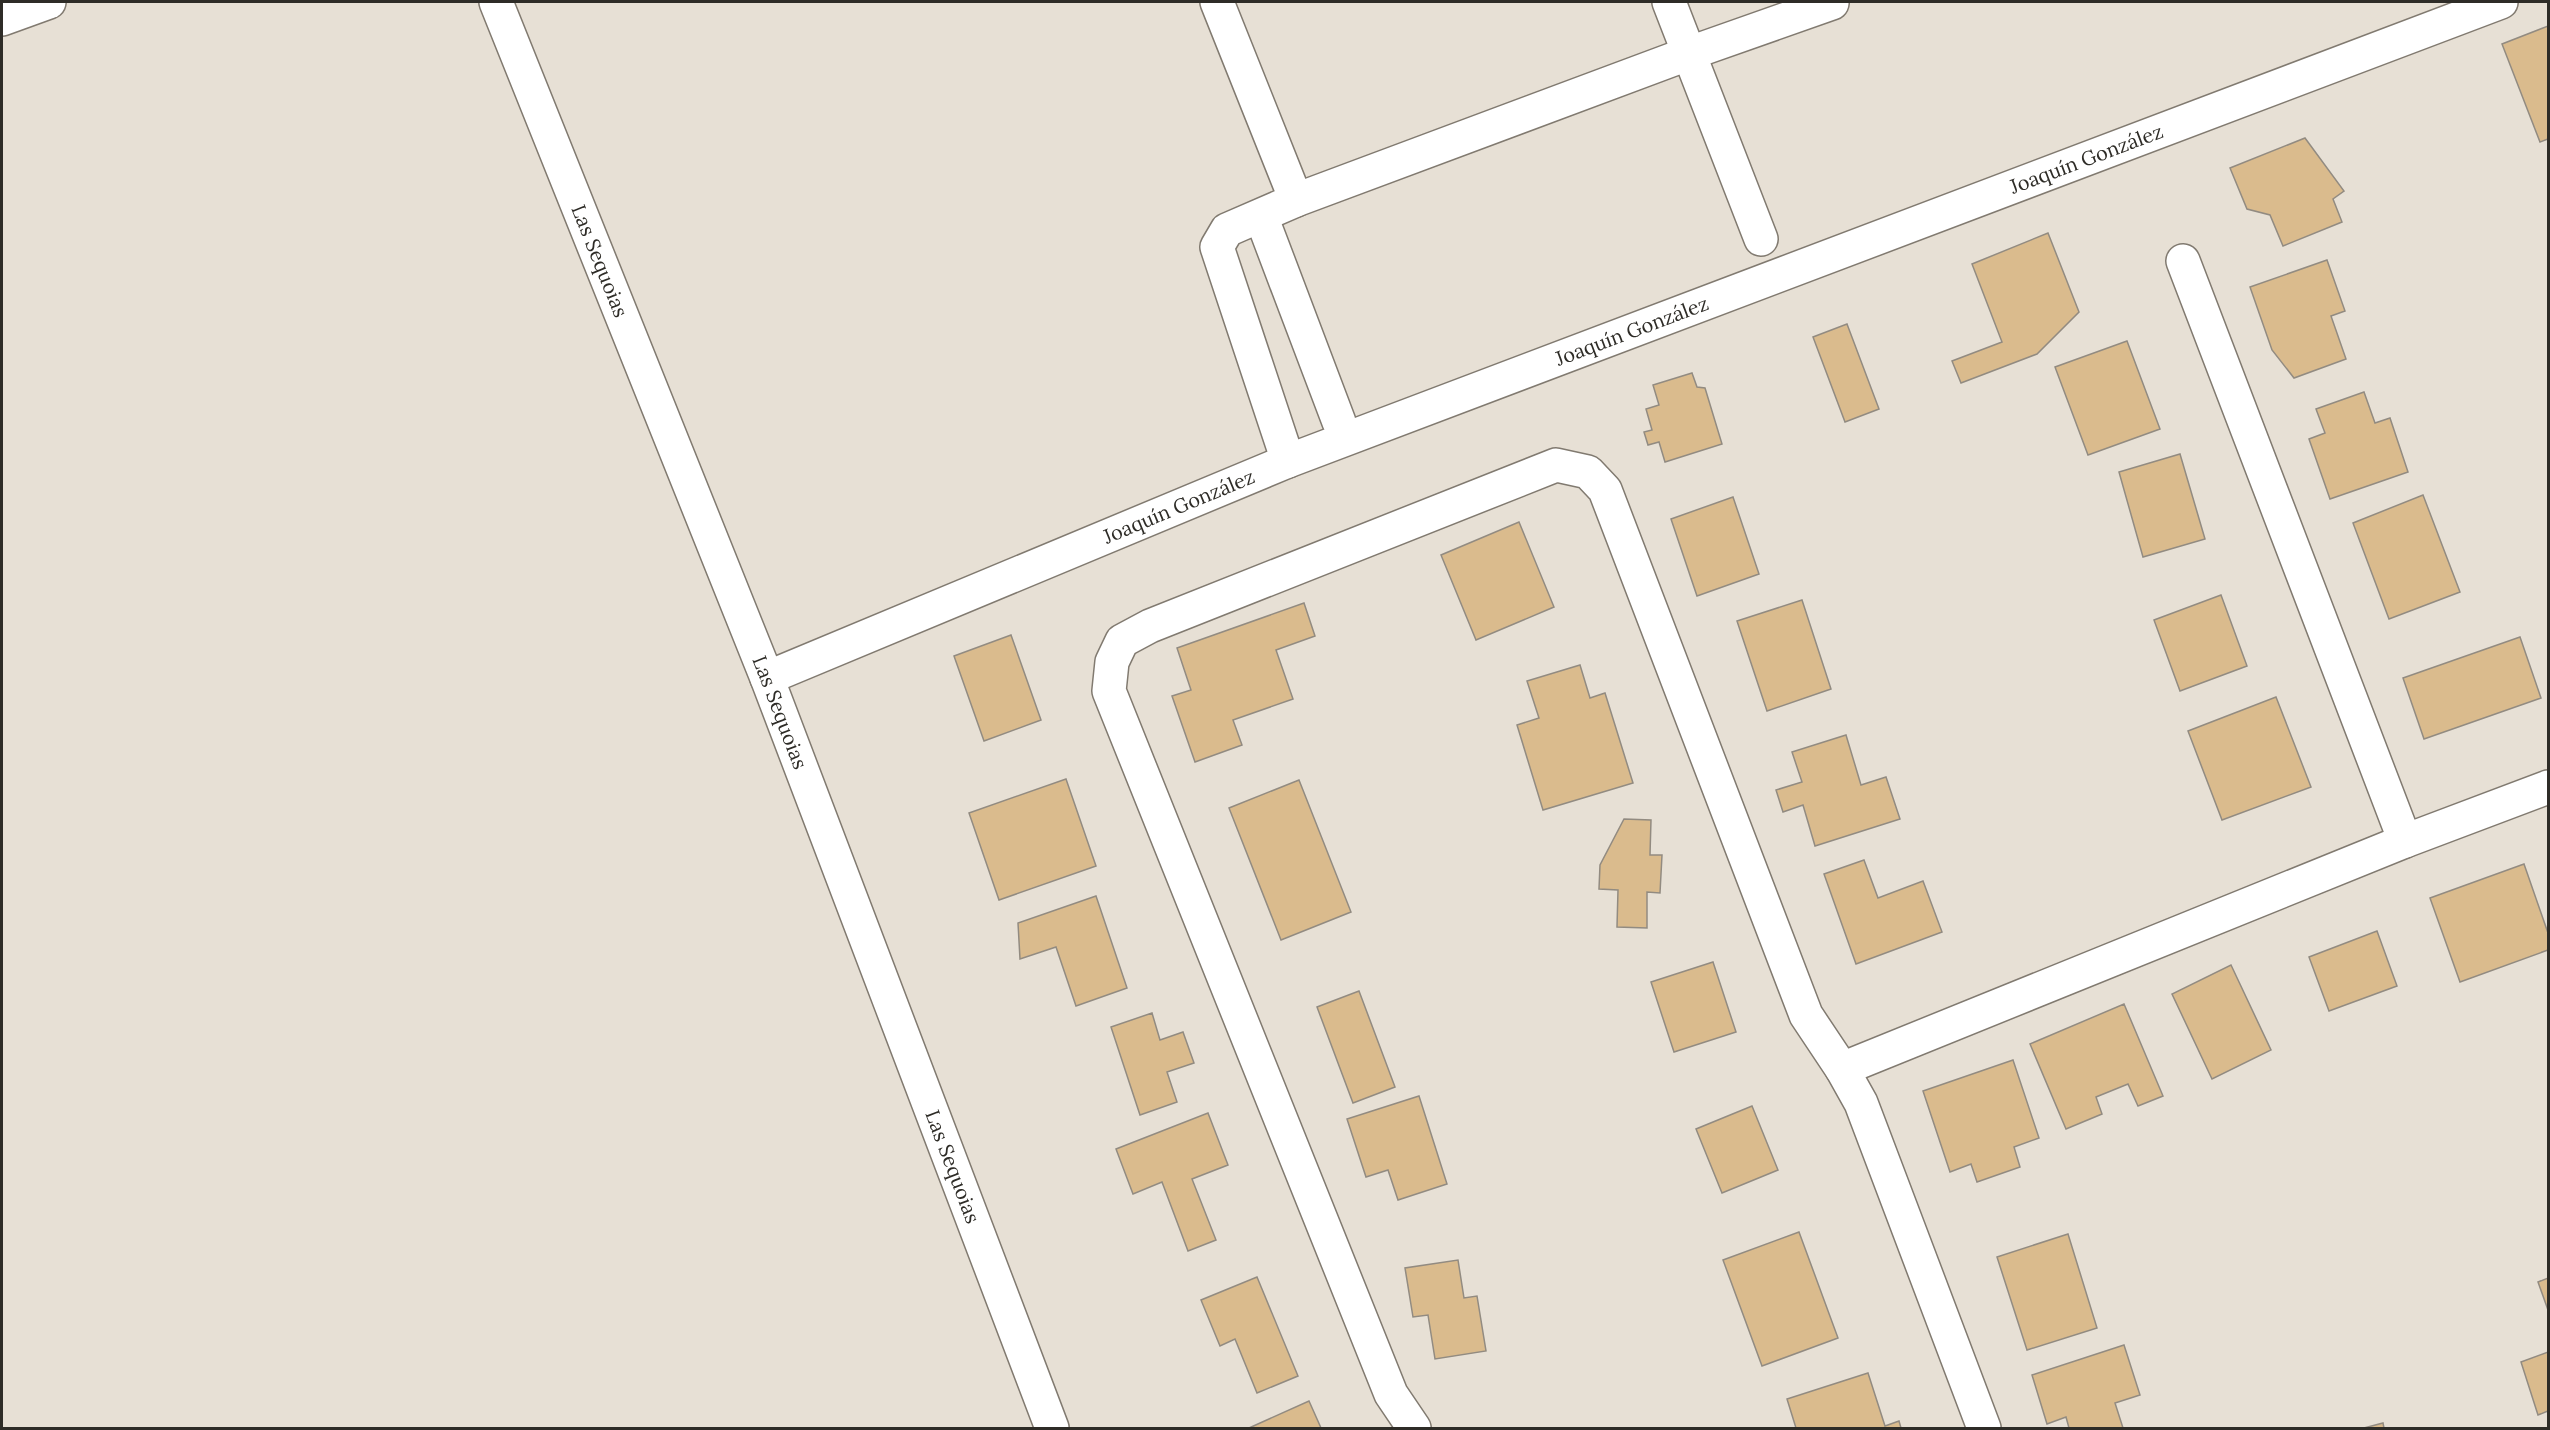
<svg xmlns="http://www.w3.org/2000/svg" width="2550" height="1430" font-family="Lora,serif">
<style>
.building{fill:#dabb8d;stroke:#928b81;stroke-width:1.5}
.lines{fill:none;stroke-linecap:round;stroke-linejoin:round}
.minor-casing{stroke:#817a70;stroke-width:36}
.minor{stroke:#fff;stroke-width:33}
.labels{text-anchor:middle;stroke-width:4.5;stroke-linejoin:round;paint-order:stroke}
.street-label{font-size:20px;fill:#2e2c27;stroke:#f4ede2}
</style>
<rect width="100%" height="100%" fill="#e7e0d5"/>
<g class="building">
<path d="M2548,26V139L2540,142L2502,44Z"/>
<path d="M2305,138L2344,191L2333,199L2342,222L2283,246L2270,215L2247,209L2230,168Z"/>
<path d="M2048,233L2079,312L2037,354L1961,383L1952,361L2002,342L1972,264Z"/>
<path d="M2327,260L2345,311L2331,316L2346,359L2294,378L2272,350L2250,287Z"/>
<path d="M1847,324L1879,409L1845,422L1813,337Z"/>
<path d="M2127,341L2160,429L2088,455L2055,367Z"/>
<path d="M1692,373L1697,387L1705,388L1722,444L1665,462L1659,442L1648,445L1644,432L1652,430L1646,409L1659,405L1653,385Z"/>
<path d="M2364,392L2375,423L2390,418L2408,472L2330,499L2309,439L2325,433L2316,409Z"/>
<path d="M2180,454L2205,539L2143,557L2119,472Z"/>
<path d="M2423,495L2460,592L2389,619L2353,523Z"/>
<path d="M1733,497L1759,574L1697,596L1671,519Z"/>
<path d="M1519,522L1554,607L1476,640L1441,555Z"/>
<path d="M2221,595L2247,666L2180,691L2154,620Z"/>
<path d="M1802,600L1831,689L1767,711L1737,621Z"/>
<path d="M1304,603L1315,636L1276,650L1293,699L1233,720L1242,745L1195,762L1172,696L1191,690L1177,648Z"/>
<path d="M1011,635L1041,720L984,741L954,656Z"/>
<path d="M2520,637L2541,698L2424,739L2403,678Z"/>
<path d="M1580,665L1590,698L1605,693L1633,783L1543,810L1517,725L1539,718L1527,681Z"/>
<path d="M2276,697L2311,787L2222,820L2188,731Z"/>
<path d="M1846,735L1861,785L1886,777L1900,819L1815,846L1803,805L1783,812L1776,790L1802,782L1792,752Z"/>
<path d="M1066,779L1096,866L999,900L969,813Z"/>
<path d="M1299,780L1351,912L1281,940L1229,808Z"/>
<path d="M1624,819L1651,820L1650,855H1662L1660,893L1647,892V928L1617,927L1618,890L1599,889L1600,865Z"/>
<path d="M1864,860L1878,898L1923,881L1942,932L1856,964L1824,874Z"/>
<path d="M2524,864L2548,933V950L2460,982L2430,898Z"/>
<path d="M1096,896L1127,988L1076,1006L1056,947L1020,959L1018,923Z"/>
<path d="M2377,931L2397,986L2329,1011L2309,957Z"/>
<path d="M1713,962L1736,1032L1674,1052L1651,982Z"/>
<path d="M2231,965L2271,1050L2212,1079L2172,994Z"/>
<path d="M1359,991L1395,1087L1353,1103L1317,1007Z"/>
<path d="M2124,1004L2163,1096L2138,1106L2128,1084L2096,1097L2102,1114L2066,1129L2030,1044Z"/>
<path d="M1152,1013L1160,1040L1183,1032L1194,1063L1167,1072L1177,1102L1140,1115L1111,1027Z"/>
<path d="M2013,1060L2039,1138L2014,1147L2020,1167L1977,1182L1971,1164L1950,1172L1923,1091Z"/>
<path d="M1419,1096L1447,1184L1398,1200L1388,1170L1366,1177L1347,1119Z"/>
<path d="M1752,1106L1778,1170L1722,1193L1696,1129Z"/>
<path d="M1208,1113L1228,1165L1192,1179L1216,1240L1188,1251L1162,1182L1133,1194L1116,1149Z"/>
<path d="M1799,1232L1838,1338L1762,1366L1723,1260Z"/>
<path d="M2068,1234L2097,1328L2027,1350L1997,1257Z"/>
<path d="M1458,1260L1464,1298L1477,1296L1486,1351L1435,1359L1428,1315L1413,1317L1405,1268Z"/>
<path d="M1257,1277L1298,1376L1257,1393L1235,1339L1220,1346L1201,1300Z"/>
<path d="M2548,1278V1310L2538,1282Z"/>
<path d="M2124,1345L2140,1395L2115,1403L2123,1428H2069L2066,1417L2047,1424L2032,1375Z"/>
<path d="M2548,1352V1411L2538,1415L2521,1362Z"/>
<path d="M1868,1373L1885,1426L1899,1421L1901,1428H1796L1787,1399Z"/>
<path d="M1309,1401L1321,1428H1249Z"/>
<path d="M2383,1423L2384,1428H2364Z"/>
</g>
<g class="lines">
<g class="minor-casing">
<g id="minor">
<path id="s1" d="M496,2L767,678L1052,1428"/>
<path d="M1217,2L1296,200"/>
<path d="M1669,2L1761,239"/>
<path d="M2,19L49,2"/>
<path d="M1261,216L1339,422"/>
<path d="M2183,261L2405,841"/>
<path d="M1288,461L1217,247L1227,230L1296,200L1690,53L1832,3"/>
<path id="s2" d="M767,678L1288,461L2501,2"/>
<path d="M1842,1069L2405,841L2548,787"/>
<path d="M1414,1428L1391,1394L1109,691L1112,662L1122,641L1150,626L1556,465L1588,472L1605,490L1806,1015L1842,1069L1861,1103L1984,1428"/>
</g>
</g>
<use href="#minor" class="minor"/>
</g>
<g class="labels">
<g class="street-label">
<text dy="7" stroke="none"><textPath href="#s2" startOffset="1418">Joaquín González</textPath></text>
<text dy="7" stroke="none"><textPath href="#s1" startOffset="279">Las Sequoias</textPath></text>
<text dy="7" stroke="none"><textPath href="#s2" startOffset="932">Joaquín González</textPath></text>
<text dy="7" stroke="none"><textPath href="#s2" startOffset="446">Joaquín González</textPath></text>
<text dy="7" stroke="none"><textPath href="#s1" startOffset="765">Las Sequoias</textPath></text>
<text dy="7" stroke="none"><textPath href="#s1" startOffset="1251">Las Sequoias</textPath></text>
</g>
</g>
<rect width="2550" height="1430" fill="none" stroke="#2e2c27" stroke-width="6"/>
</svg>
